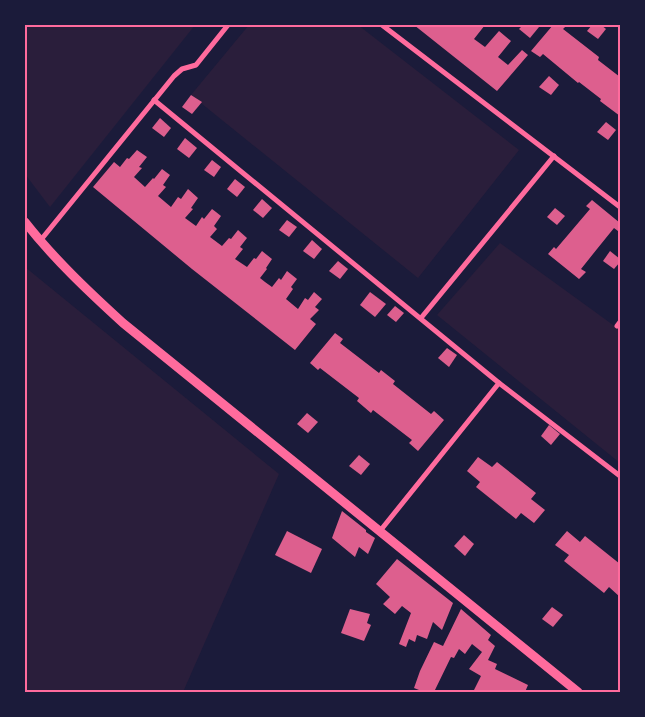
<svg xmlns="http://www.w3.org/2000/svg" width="645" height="717" font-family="'Crimson Pro',serif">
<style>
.green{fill:#2a1e3b}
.building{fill:#dd5f8e}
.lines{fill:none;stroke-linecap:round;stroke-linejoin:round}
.minor{stroke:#ff6b9d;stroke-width:5}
.tertiary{stroke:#ff6b9d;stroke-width:9}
.neatline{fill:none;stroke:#ff6b9d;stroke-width:2}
</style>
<rect width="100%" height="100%" fill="#1b1b3a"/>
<g class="green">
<path d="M25,25H195L50,207L25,174Z"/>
<path d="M249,25H358L519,150L418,278L191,95Z"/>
<path d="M500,243L620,330V463L437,315Z"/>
<path d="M25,267L279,474L183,692H25Z"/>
</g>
<g class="building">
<path d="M414,25H458L461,27L462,25H485L474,39L485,47L499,31L511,41L498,57L508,65L522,50L528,55L497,91Z"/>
<path d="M523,25H536L539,27L530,38L519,29Z"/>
<path d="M553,25H564L566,26L563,29L599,57L598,60L620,77V116L600,101L601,99L579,82L578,83L543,54L540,57L531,51Z"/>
<path d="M592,25H601L606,29L598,39L587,31Z"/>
<path d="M549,76L559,85L551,95L539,87Z"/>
<path d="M191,95L202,102L192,114L182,107Z"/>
<path d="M160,118L171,128L164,137L152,128Z"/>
<path d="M606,122L616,130L608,140L597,132Z"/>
<path d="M185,138L197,148L189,158L177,149Z"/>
<path d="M137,150L147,157L139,167L142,168L134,177L145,187L153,178L154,179L162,169L170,175L163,185L166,187L158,196L171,207L178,197L181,199L188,189L198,198L191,208L193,209L185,218L196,226L202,217L204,219L212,209L216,212L221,216L214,226L217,229L210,237L222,246L229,238L231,239L238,230L247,238L240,247L243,249L235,259L247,267L254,258L256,259L262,251L272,259L266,268L267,269L260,278L265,282L272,287L279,278L281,280L287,271L297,279L291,287L293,289L286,299L298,309L305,298L308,300L314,292L322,299L315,307L319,310L310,319L316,324L295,350L192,269L93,187L114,162L120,167L127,158L129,159Z"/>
<path d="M212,160L221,167L214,177L204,170Z"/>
<path d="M235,179L245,187L237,197L227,189Z"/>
<path d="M262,199L272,208L263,218L253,210Z"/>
<path d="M592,200L620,223V229L618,231L614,228L597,249L581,269L586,272L579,279L548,254L554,247L556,249L590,209L586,206Z"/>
<path d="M555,208L565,216L557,225L547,217Z"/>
<path d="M287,220L297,227L289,237L279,230Z"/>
<path d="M312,240L322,249L314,259L303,251Z"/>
<path d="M610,251L620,259V262L614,269L603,261Z"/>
<path d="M338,261L348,269L340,279L329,271Z"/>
<path d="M370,292L386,304L375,317L360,305Z"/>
<path d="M395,306L404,313L396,322L387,315Z"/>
<path d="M335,333L343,339L340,343L379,373L381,370L395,381L393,384L431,414L434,411L444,420L418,451L409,443L412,440L373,410L371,413L357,401L359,398L320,368L318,370L310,363Z"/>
<path d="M447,348L457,355L449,367L438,358Z"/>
<path d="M307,413L318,422L308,433L297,424Z"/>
<path d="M549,425L560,434L551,445L541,436Z"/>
<path d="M359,455L370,464L361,475L349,466Z"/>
<path d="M478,457L492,467L497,462L536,493L531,499L545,510L534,523L521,513L516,519L476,487L480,482L467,471Z"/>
<path d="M342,511L366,530V532L375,538L368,554L359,547L355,557L332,538Z"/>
<path d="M287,531L322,549L311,573L275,555Z"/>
<path d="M567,531L580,542L585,536L620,564V597L609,587L604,593L564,561L569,555L555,545Z"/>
<path d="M464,535L474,544L465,556L454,546Z"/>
<path d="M397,559L453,603L442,630L433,622L427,639L417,635L415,642L409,639L406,647L399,644L411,613L402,606L395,614L383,604L390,597L376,584Z"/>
<path d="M552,607L563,615L553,627L542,619Z"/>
<path d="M350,609L370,614L367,623L371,625L364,641L341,633Z"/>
<path d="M461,609L491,635L488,640L495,646L488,660L497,664L495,669L528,685L525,692H473L481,676L469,669L482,652L472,644L465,654L459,649L454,658L451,657L434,692H424L414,688L420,671L434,642L443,646Z"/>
</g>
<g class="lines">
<g class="minor">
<path d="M382,25L620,207"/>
<path d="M154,100L499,383L620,476"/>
<path d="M40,241L174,76L182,69L196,65L228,25"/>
<path d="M421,318L554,156"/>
<path d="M617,326L620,322"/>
<path d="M380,531L499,383"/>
</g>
<path class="tertiary" d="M25,222C54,259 88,291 123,323L578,692"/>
</g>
<rect width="645" height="717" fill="none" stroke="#1b1b3a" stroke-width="52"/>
<rect x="26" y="26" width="593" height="665" class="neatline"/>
</svg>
